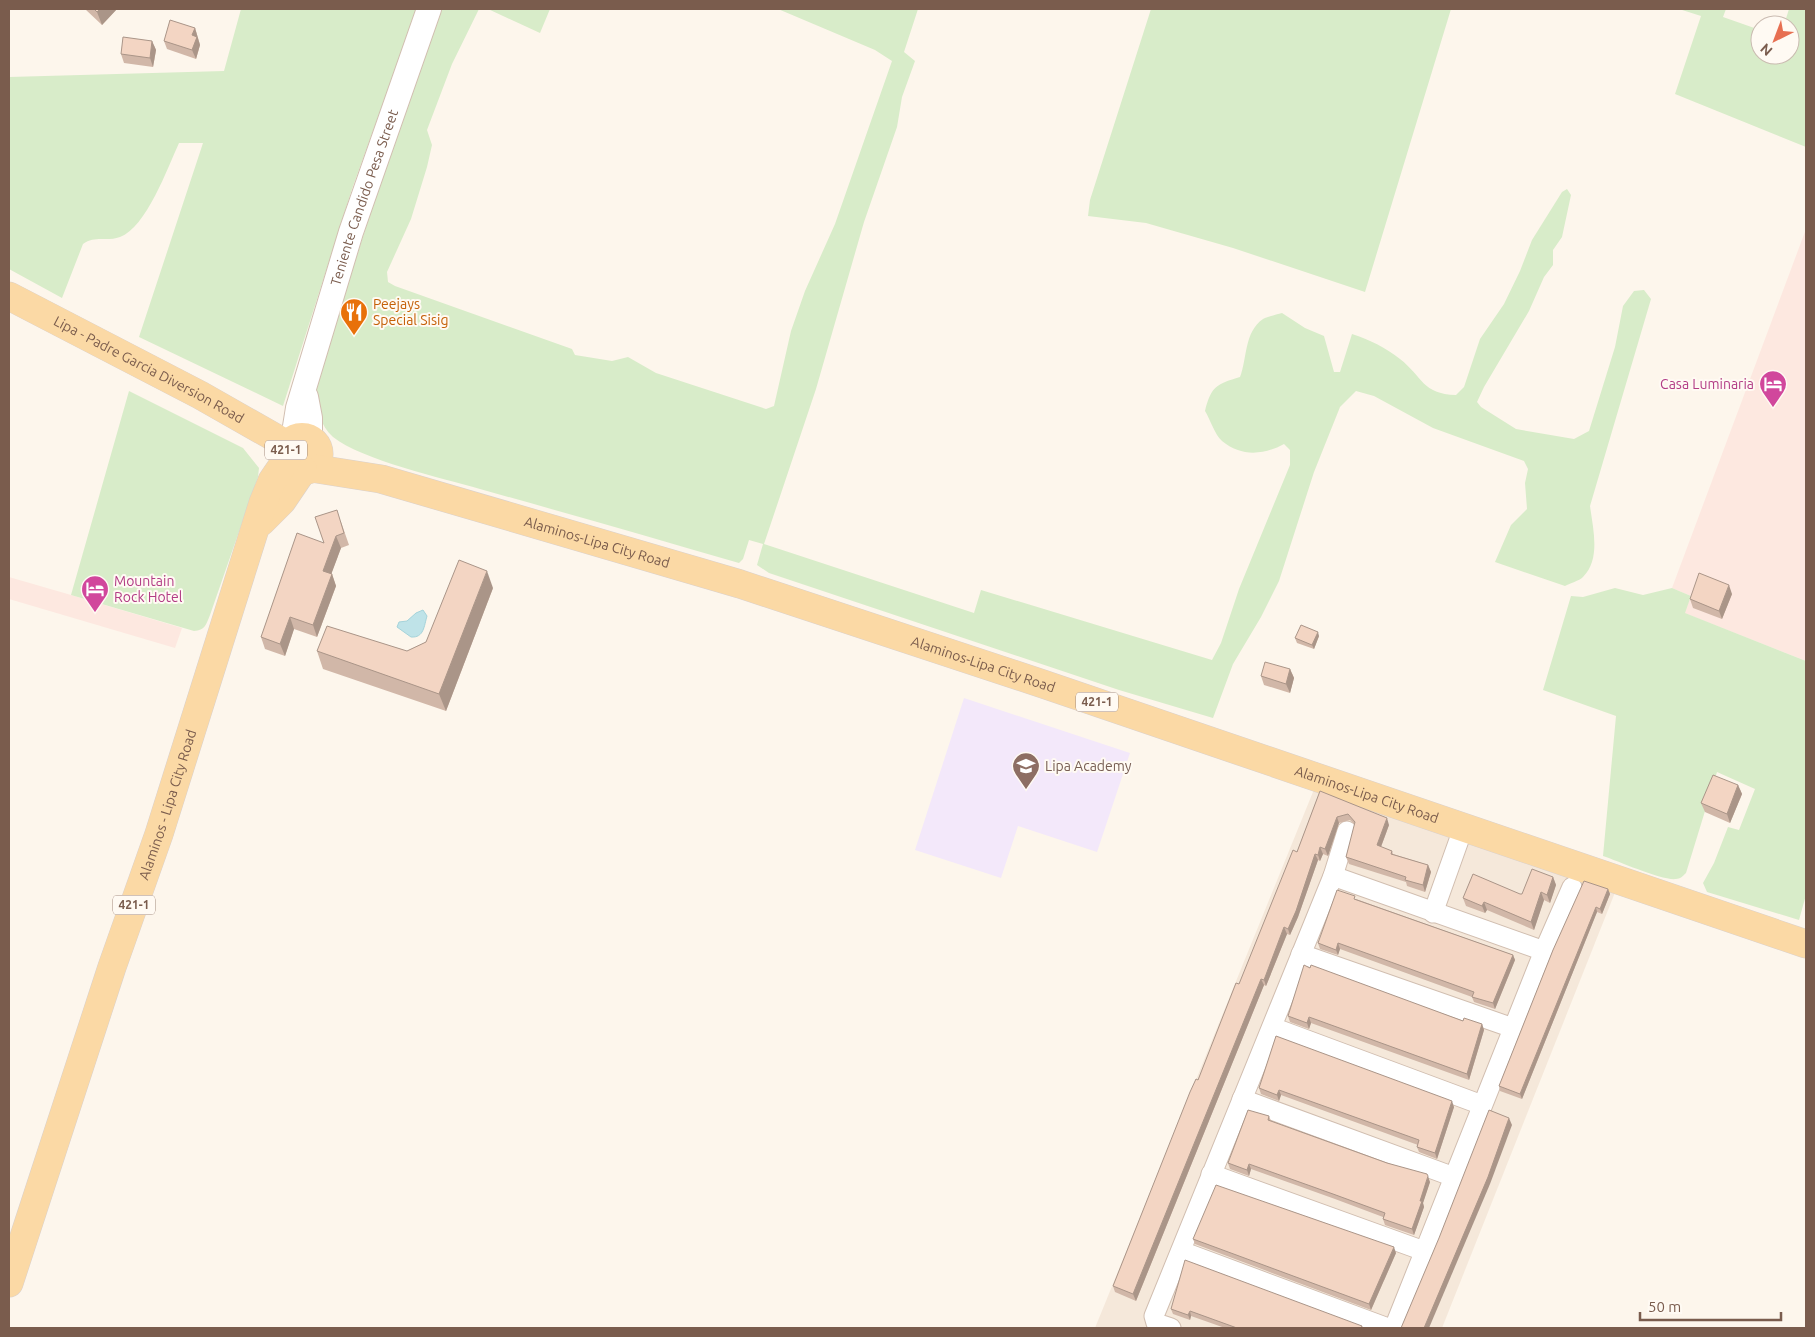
<svg xmlns="http://www.w3.org/2000/svg" width="1815" height="1337" font-family="Ubuntu,sans-serif">
<style>
.residential{fill:#f5e8da}
.commercial{fill:#fde8e0}
.education{fill:#f3e8fa}
.green{fill:#d8ecc9}
.water{fill:#bfe3e8;stroke:#a5d3da}
.lines{fill:none;stroke-linecap:round;stroke-linejoin:round}
.minor-casing{stroke:#d1beb0;stroke-width:21}
.tertiary-casing{stroke:#d1beb0;stroke-width:26}
.primary-casing{stroke:#dad1cd;stroke-width:29}
.minor{stroke:#fff;stroke-width:19}
.tertiary{stroke:#fff;stroke-width:24}
.primary{stroke:#fbd9a5;stroke-width:28}
.wall{fill:#d1b7a8}
.shaded-wall{fill:#aa9588}
.building{fill:#f3d5c3;stroke:#aa9588}
.labels{text-anchor:middle;stroke-width:4;stroke-linejoin:round;paint-order:stroke}
.shield{fill:#fffaf3;stroke:#a28b7f;stroke-width:1}
.shield-label{font-size:12px;font-weight:bold;fill:#7a5c4d}
.street-label{font-size:14px;fill:#7a5c4d;stroke:#fffaf3}
.food-label{font-size:14px;fill:#c56008;stroke:#fffaf3;text-anchor:start}
.hotel-label{font-size:14px;fill:#b23c85;stroke:#fffaf3;text-anchor:end}
.education-label{font-size:14px;fill:#785e54;stroke:#fffaf3;text-anchor:start}
</style>
<rect width="100%" height="100%" fill="#fdf6ec"/>
<path class="residential" d="M1315,787L1616,890L1442,1328H1095Z"/>
<g class="commercial">
<path d="M1806,229V661L1684,613L1691,596L1672,588Z"/>
<path d="M9,577L71,595L182,628L175,648L9,599Z"/>
</g>
<path class="education" d="M964,698L1130,753L1097,852L1018,826L1001,878L915,850Z"/>
<g class="green">
<path d="M241,9H417L352,189L283,406L139,337L203,143H179C168,167 146,228 120,237C107,242 95,235 83,244L62,298L9,269V77L224,71Z"/>
<path d="M439,9H479L452,64L427,130L432,145L427,167L411,219L387,272L388,282L395,286L572,349L575,355L612,361L628,357L656,373L766,409L774,406L791,331L805,291L835,224L892,61L875,50L778,9H918L904,52L915,61L902,97L897,127L864,222L816,389L764,544L974,613L981,590L1212,660L1221,643L1239,589L1290,465V450L1284,444C1264,455 1241,457 1222,441C1215,435 1210,419 1205,411C1211,386 1217,384 1240,377C1247,359 1244,332 1263,319C1268,316 1276,315 1282,313L1305,328L1324,336L1334,372H1340L1352,334C1370,340 1385,347 1400,359C1423,377 1422,394 1456,395L1464,387L1480,339L1504,304L1520,271L1532,240L1562,192L1567,189L1571,195L1562,237L1553,250V265L1544,277L1529,311L1484,387L1477,402L1481,407L1516,429L1574,439L1589,431L1615,347L1623,306L1634,291L1644,290L1651,299L1590,506C1593,529 1601,559 1583,577C1579,581 1570,583 1565,586L1495,562L1511,525L1527,509L1525,483L1528,469L1524,461L1433,428L1374,396L1356,391L1340,407L1314,472L1279,581L1261,617L1233,664L1213,718L1119,690L769,573L757,565L763,544L749,540L743,559L739,563C653,538 566,513 480,489C442,478 362,460 333,437C319,425 315,403 316,385L392,145Z"/>
<path d="M488,9H550L540,33Z"/>
<path d="M1151,9H1451L1365,292L1233,248L1146,223L1088,216L1090,200Z"/>
<path d="M1679,9H1726L1723,17L1760,30V55H1790V25H1784L1789,9H1806V147L1675,94L1701,16Z"/>
<path d="M129,391L243,448L259,468L258,477L210,615C206,625 205,630 194,631L71,595Z"/>
<path d="M1615,588L1643,595L1672,588L1691,596L1685,613L1806,661V895L1799,920L1707,892L1703,883L1714,863L1728,827L1739,830L1755,789L1717,772L1686,873C1683,876 1680,879 1676,879C1663,881 1618,861 1603,856L1616,716L1543,690L1571,596L1583,597Z"/>
</g>
<path class="water" d="M423,610L427,616C424,626 424,638 411,637L397,627L399,622L407,621L416,613Z"/>
<g class="lines">
<g class="minor-casing">
<g id="minor">
<path d="M1333,876L1544,951"/>
<path d="M1433,913L1464,826"/>
<path d="M1301,954L1513,1028"/>
<path d="M1272,1027L1482,1105"/>
<path d="M1242,1099L1454,1177"/>
<path d="M1211,1174L1424,1251"/>
<path d="M1181,1251L1388,1328"/>
<path d="M1171,1328L1156,1323L1154,1316L1333,876L1347,831"/>
<path d="M1394,1328L1544,951L1572,887"/>
</g>
</g>
<g class="tertiary-casing">
<g id="tertiary">
<path d="M306,397L310,418V439"/>
<path id="s1" d="M293,439L298,408L351,232L429,9"/>
</g>
</g>
<g class="primary-casing">
<g id="primary">
<path id="s2" d="M9,296L200,395L288,445"/>
<circle cx="302" cy="454" r="17"/>
<path id="s3" d="M311,468L381,479L740,584L1043,684L1806,944"/>
<path d="M261,522L282,501L303,470"/>
<path id="s4" d="M9,1283L112,967L159,834L263,503L272,481L287,459"/>
</g>
</g>
<use href="#minor" class="minor"/>
<use href="#tertiary" class="tertiary"/>
<use href="#primary" class="primary"/>
</g>
<g class="wall">
<path d="M85,9H117L102,25Z"/>
<path d="M195,28L200,45L196,59L167,49L164,41Z"/>
<path d="M152,41L156,50L153,67L124,63L121,54Z"/>
<path d="M341,522L349,545L341,548L331,574H332L336,586L317,637L294,629L285,656L265,649L261,637L324,543Z"/>
<path d="M493,588L446,711L323,669L317,651H407L426,642Z"/>
<path d="M1732,594L1722,619L1693,608L1690,599Z"/>
<path d="M1319,636L1314,649L1297,643L1295,638Z"/>
<path d="M1290,669L1294,678L1290,693L1264,685L1261,676Z"/>
<path d="M1738,785L1742,794L1730,823L1705,812L1701,803Z"/>
<path d="M1320,791L1389,825L1381,847L1392,851L1393,854L1428,865L1431,872L1425,892L1407,886L1406,882L1349,864L1346,857L1355,825L1350,820L1339,823L1328,856L1323,854L1320,861L1318,860L1298,917L1290,935L1287,934L1266,986L1264,985L1136,1301L1115,1292L1113,1286L1198,1080L1297,852Z"/>
<path d="M1553,877L1556,885L1550,903L1544,900L1534,930L1487,910L1485,913L1466,906L1463,898L1522,894Z"/>
<path d="M1608,889L1610,894L1602,914L1597,912L1522,1099L1500,1091L1499,1086L1553,950Z"/>
<path d="M1356,899L1513,955L1515,960L1495,1009L1474,1002L1472,997L1340,949L1338,955L1320,949L1318,943Z"/>
<path d="M1288,1016L1463,1021L1482,1024L1484,1030L1469,1080L1311,1023L1309,1029L1290,1022Z"/>
<path d="M1276,1036L1454,1107L1437,1159L1419,1152L1417,1147L1418,1145L1281,1095L1279,1101L1261,1094L1259,1088Z"/>
<path d="M1269,1116L1271,1121L1430,1182L1423,1203L1424,1207L1414,1235L1385,1225L1383,1219V1217L1335,1199L1251,1169L1249,1176L1230,1169L1228,1163Z"/>
<path d="M1193,1239L1396,1253L1371,1310L1195,1244Z"/>
<path d="M1171,1309L1362,1326L1363,1328H1225L1191,1316L1190,1320L1173,1314Z"/>
</g>
<g class="shaded-wall">
<path d="M100,9H117L102,25L97,12Z"/>
<path d="M195,28L200,45L196,59L192,50V35Z"/>
<path d="M152,41L156,50L153,67L150,58Z"/>
<path d="M336,536L341,548L328,583L323,571Z"/>
<path d="M487,571L493,588L446,711L439,694Z"/>
<path d="M332,574L336,586L317,637L313,625Z"/>
<path d="M1729,585L1732,594L1722,619L1719,611Z"/>
<path d="M290,617L294,629L285,656L280,644Z"/>
<path d="M1318,632L1319,636L1314,649L1312,645Z"/>
<path d="M1290,669L1294,678L1290,693L1286,684Z"/>
<path d="M1738,785L1742,794L1730,823L1727,814Z"/>
<path d="M1337,817L1339,823L1328,856L1325,849Z"/>
<path d="M1387,818L1389,825L1379,852L1377,845Z"/>
<path d="M1320,847L1323,854L1320,861L1318,855Z"/>
<path d="M1315,854L1318,860L1298,917L1290,935L1288,929Z"/>
<path d="M1428,865L1431,872L1425,892L1423,885Z"/>
<path d="M1553,877L1556,885L1550,903L1547,895Z"/>
<path d="M1608,889L1610,894L1602,914L1600,909Z"/>
<path d="M1541,892L1544,900L1534,930L1531,922Z"/>
<path d="M1484,902L1487,910L1485,913L1482,906Z"/>
<path d="M1596,907L1597,912L1522,1099L1520,1094Z"/>
<path d="M1284,927L1287,934L1266,986L1264,980Z"/>
<path d="M1338,943L1340,949L1338,955L1336,950Z"/>
<path d="M1513,955L1515,960L1495,1009L1493,1003Z"/>
<path d="M1261,979L1264,985L1136,1301L1133,1294Z"/>
<path d="M1309,1017L1311,1023L1309,1029L1307,1023Z"/>
<path d="M1482,1024L1484,1030L1469,1080L1467,1074Z"/>
<path d="M1279,1090L1281,1095L1279,1101L1277,1095Z"/>
<path d="M1452,1101L1454,1107L1437,1159L1435,1153Z"/>
<path d="M1509,1118L1512,1125L1490,1184L1429,1328H1424Z"/>
<path d="M1249,1164L1251,1169L1249,1176L1247,1170Z"/>
<path d="M1428,1176L1430,1182L1423,1203L1424,1207L1414,1235L1412,1229L1420,1201Z"/>
<path d="M1394,1247L1396,1253L1371,1310L1369,1304Z"/>
<path d="M1190,1311L1191,1316L1190,1320L1188,1315Z"/>
</g>
<g class="building">
<path d="M94,9H100L97,12Z"/>
<path d="M170,20L195,28L192,35L197,37L192,50L164,41Z"/>
<path d="M123,37L152,41L150,58L121,54Z"/>
<path d="M337,510L344,533L336,536L323,571L332,574L313,625L290,617L280,644L261,637L297,533L324,543L315,517Z"/>
<path d="M459,560L487,571L439,694L317,651L327,626L407,651L426,642Z"/>
<path d="M1699,573L1729,585L1719,611L1690,599Z"/>
<path d="M1301,625L1318,632L1312,645L1295,638Z"/>
<path d="M1265,662L1290,669L1286,684L1261,676Z"/>
<path d="M1713,775L1738,785L1727,814L1701,803Z"/>
<path d="M1320,791L1387,818L1377,845L1392,851L1391,854L1428,865L1423,885L1405,880L1406,877L1346,857L1355,822L1348,814L1337,817L1325,849L1320,847L1318,855L1315,854L1296,911L1288,929L1284,927L1264,980L1261,979L1133,1294L1113,1286L1190,1092L1196,1079L1198,1080L1236,983L1239,984L1293,850L1297,852Z"/>
<path d="M1532,869L1553,877L1547,895L1541,892L1531,922L1484,902L1482,906L1463,898L1473,874L1520,894H1522Z"/>
<path d="M1584,881L1608,889L1600,909L1596,907L1520,1094L1499,1086L1553,950Z"/>
<path d="M1337,890L1355,896L1354,899L1513,955L1493,1003L1472,997L1474,992L1338,943L1336,950L1318,943Z"/>
<path d="M1304,965L1310,968L1311,965L1463,1021L1464,1018L1482,1024L1467,1074L1309,1017L1307,1023L1288,1016Z"/>
<path d="M1276,1036L1452,1101L1435,1153L1417,1147L1419,1140L1279,1090L1277,1095L1259,1088Z"/>
<path d="M1248,1110L1269,1116L1268,1120L1387,1163L1427,1174L1428,1176L1420,1201H1422L1412,1229L1383,1219L1385,1213L1333,1194L1249,1164L1247,1170L1228,1163Z"/>
<path d="M1489,1110L1509,1118L1488,1177L1424,1328H1401L1439,1238Z"/>
<path d="M1216,1185L1394,1247L1369,1304L1193,1239Z"/>
<path d="M1185,1260L1362,1326L1361,1328H1237L1190,1311L1188,1315L1171,1309Z"/>
</g>
<defs>
<g id="restaurant-pin" transform="scale(1.4375)"><path d="M0 17L-7.5 6A9.5 9.5 0 1 1 7.5 6Z" fill="#e8710a" stroke="#fffaf3"/><path d="M-5-6h1v4h1v-4h1v4h1v-4h1v5L-1.5 .5V6h-2V.5L-5-1ZM5-6V6H3V1.5H1.5Q1.5-4 5-6Z" fill="#fff"/></g>
<g id="hotel-pin" transform="scale(1.4375)"><path d="M0 17L-7.5 6A9.5 9.5 0 1 1 7.5 6Z" fill="#d1479c" stroke="#fffaf3"/><path d="M-6-4.5h1.5V1H6V5H4.5V3h-9V5H-6ZM-4 0a1.8 1.8 0 1 1 3.6 0ZM.5 0V-2.5h3Q6-2.5 6 0Z" fill="#fff"/></g>
<g id="school-pin" transform="scale(1.4375)"><path d="M0 17L-7.5 6A9.5 9.5 0 1 1 7.5 6Z" fill="#8d6e63" stroke="#fffaf3"/><path d="M0-5L7-2L0 1L-7-2ZM-4 1L0 2.5L4 1V4Q0 6-4 4Z" fill="#fff"/></g>
</defs>
<g fill-rule="evenodd">
<use href="#restaurant-pin" x="354" y="312"/>
<use href="#hotel-pin" x="1773" y="384"/>
<use href="#hotel-pin" x="95" y="589"/>
<use href="#school-pin" x="1026" y="766"/>
</g>
<g class="labels">
<g class="shield">
<rect x="265" y="440.5" width="42" height="19" rx="4"/>
<rect x="1076" y="692.5" width="42" height="19" rx="4"/>
<rect x="113" y="895.5" width="42" height="19" rx="4"/>
</g>
<g class="shield-label">
<text x="286" y="454">421-1</text>
<text x="1097" y="706">421-1</text>
<text x="134" y="909">421-1</text>
</g>
<g class="street-label">
<text dy="5" stroke="none"><textPath href="#s1" startOffset="252">Teniente Candido Pesa Street</textPath></text>
<text dy="5" stroke="none"><textPath href="#s2" startOffset="158">Lipa - Padre Garcia Diversion Road</textPath></text>
<text dy="5" stroke="none"><textPath href="#s3" startOffset="296">Alaminos-Lipa City Road</textPath></text>
<text dy="5" stroke="none"><textPath href="#s3" startOffset="701">Alaminos-Lipa City Road</textPath></text>
<text dy="5" stroke="none"><textPath href="#s3" startOffset="1106">Alaminos-Lipa City Road</textPath></text>
<text dy="5" stroke="none"><textPath href="#s4" startOffset="504">Alaminos - Lipa City Road</textPath></text>
</g>
<g class="food-label">
<text x="373" y="309">Peejays<tspan x="373" dy="16">Special Sisig</tspan></text>
</g>
<g class="hotel-label">
<text x="1754" y="389">Casa Luminaria</text>
<text x="114" y="586" text-anchor="start">Mountain<tspan x="114" dy="16">Rock Hotel</tspan></text>
</g>
<g class="education-label">
<text x="1045" y="771">Lipa Academy</text>
</g>
</g>
<rect width="1815" height="1337" fill="none" stroke="#7a5c4d" stroke-width="20"/>
<g transform="translate(1775 40) rotate(222)"><circle r="24" fill="#fffaf3" stroke="#cabbb1"/>
<path d="M0-4L9 19L0 12L-9 19Z" fill="#e76f51"/>
<text y="-8" font-size="14" font-weight="bold" text-anchor="middle" fill="#7a5c4d">N</text>
</g>
<path d="M1640 1312v8h141v-8" fill="none" stroke="#7a5c4d" stroke-width="2.5"/>
<text x="1648" y="1312" font-size="15" fill="#7a5c4d" stroke="#fffaf3" stroke-width="4" paint-order="stroke">50 m</text>
</svg>
